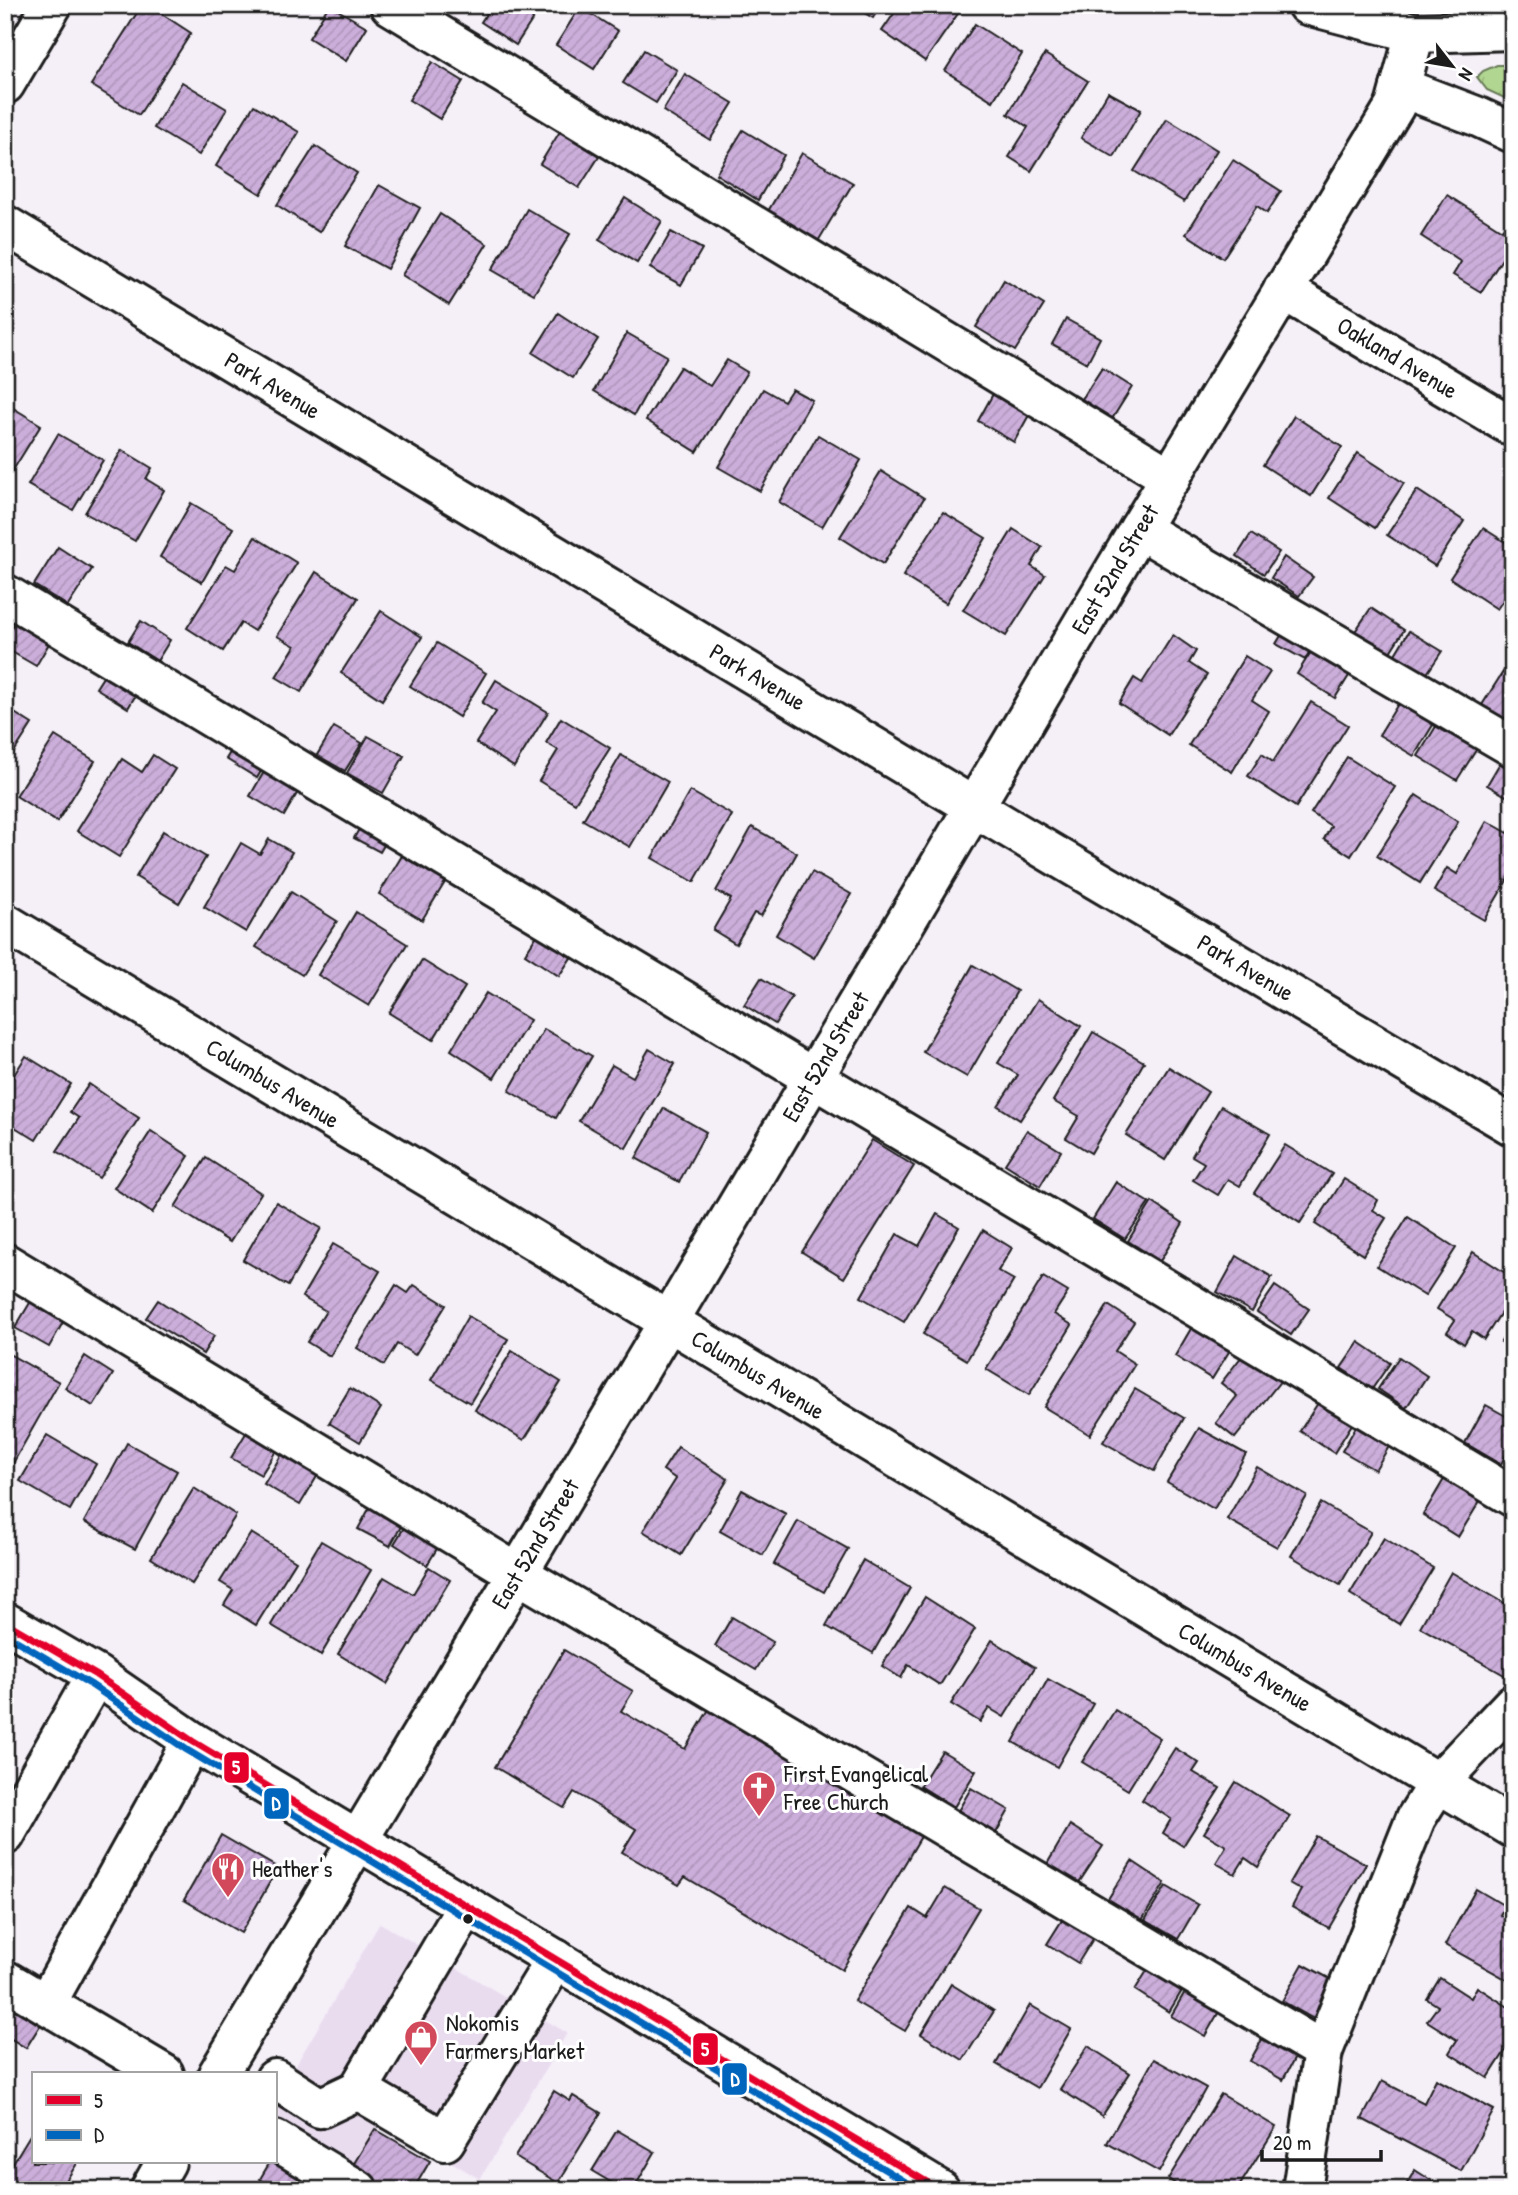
<svg xmlns="http://www.w3.org/2000/svg" width="1518" height="2195" font-family="'Patrick Hand',sans-serif">
<style>
.built{fill:#e9dcef}
.park{fill:url(#park-tufts);stroke:#667956;stroke-width:2}
.building{fill:url(#building-hatch);stroke:#1c1c1c;stroke-width:2}
.lines{fill:none;stroke-linecap:round;stroke-linejoin:round}
.minor-casing{stroke:#1c1c1c;stroke-width:44}
.minor{stroke:#fff;stroke-width:38}
.bus-1-casing{stroke:#fff;stroke-width:12}
.bus-2-casing{stroke:#fff;stroke-width:12}
.bus-1{stroke:#e4002b;stroke-width:7}
.bus-2{stroke:#0065bd;stroke-width:7}
.bus-dot{fill:#1c1c1c;stroke:#fff;stroke-width:2.5}
.labels{text-anchor:middle;stroke-width:6;stroke-linejoin:round;paint-order:stroke}
.street-label{font-size:24px;fill:#1c1c1c;stroke:#fff}
.poi-label{font-size:24px;fill:#1c1c1c;stroke:#fff;text-anchor:start}
.line-badge{stroke:#fff;stroke-width:2.5}
.badge-label{font-size:19px;text-anchor:middle;font-weight:bold;fill:#fff}
</style>
<defs>
<pattern id="park-tufts" width="24" height="20" patternUnits="userSpaceOnUse" patternTransform="scale(1.75)"><rect width="24" height="20" fill="#b1d691"/><path d="M3 7l-1-3M5 7V3M7 7l1-3M15 17l-1-3M17 17v-4M19 17l1-3" fill="none" stroke="#98b77c"/></pattern>
<pattern id="building-hatch" width="6" height="6" patternUnits="userSpaceOnUse" patternTransform="scale(1.75)"><rect width="6" height="6" fill="#ccaedb"/><path d="M-1 1l2-2M0 6l6-6M5 7l2-2" fill="none" stroke="#af95bb"/></pattern>
</defs>
<rect width="100%" height="100%" fill="#f5eff8"/>
<filter id="ink" filterUnits="userSpaceOnUse"><feTurbulence type="fractalNoise" baseFrequency=".0143" numOctaves="2"/><feDisplacementMap in="SourceGraphic" scale="14" xChannelSelector="R" yChannelSelector="G"/><feConvolveMatrix kernelMatrix="1 2 1 2 8 2 1 2 1" color-interpolation-filters="sRGB"/></filter>
<g filter="url(#ink)">
<path class="built" d="M380,1923L567,2033L480,2179L382,2121L354,2166L275,2120V2100Z"/>
<path class="park" d="M1497,65H1513V102L1487,90L1477,77L1483,71Z"/>
<g class="building">
<path d="M142,5H148L191,33L139,115L91,85Z"/>
<path d="M329,5L367,27L346,61L309,38Z"/>
<path d="M492,5H542L516,45L481,22Z"/>
<path d="M851,5H881L873,18Z"/>
<path d="M900,5H964L925,61L882,31Z"/>
<path d="M580,7L618,31L594,69L556,45Z"/>
<path d="M975,24L1022,54L993,101L945,71Z"/>
<path d="M644,50L677,70L656,103L623,83Z"/>
<path d="M1045,54L1088,81L1031,171L1009,157L1028,127L1008,114Z"/>
<path d="M432,62L463,81L440,119L409,100Z"/>
<path d="M685,74L733,103L710,140L663,111Z"/>
<path d="M182,82L227,109L199,155L154,128Z"/>
<path d="M1108,92L1141,110L1114,157L1081,138Z"/>
<path d="M254,105L299,132L261,194L216,166Z"/>
<path d="M1167,119L1217,150L1184,202L1134,171Z"/>
<path d="M562,128L602,152L579,188L540,164Z"/>
<path d="M743,130L784,155L758,200L716,174Z"/>
<path d="M315,146L357,173L319,232L277,205Z"/>
<path d="M802,153L853,183L817,243L767,213Z"/>
<path d="M1233,160L1281,191L1267,213L1257,206L1223,258L1186,234Z"/>
<path d="M379,185L420,208L387,269L345,246Z"/>
<path d="M1447,195L1502,230L1510,219L1513,221V266L1502,259L1481,292L1453,275L1461,262L1421,236Z"/>
<path d="M625,198L662,221L637,263L599,240Z"/>
<path d="M527,209L570,234L534,294L492,270Z"/>
<path d="M440,214L487,244L449,305L402,275Z"/>
<path d="M671,232L702,249L681,285L650,268Z"/>
<path d="M1004,280L1044,305L1015,351L976,327Z"/>
<path d="M558,313L598,339L573,378L533,353Z"/>
<path d="M1066,319L1100,338L1087,363L1052,344Z"/>
<path d="M627,333L667,356L634,415L594,391Z"/>
<path d="M727,360L747,372L697,452L646,420L680,367L710,386Z"/>
<path d="M1102,368L1132,387L1112,419L1082,399Z"/>
<path d="M998,385L1034,406L1014,442L978,421Z"/>
<path d="M763,389L784,401L792,389L812,400L760,491L718,467Z"/>
<path d="M5,403L41,425L5,483Z"/>
<path d="M1294,416L1342,447L1311,496L1263,465Z"/>
<path d="M58,434L103,460L73,510L28,485Z"/>
<path d="M818,435L861,460L822,527L779,502Z"/>
<path d="M122,450L152,468L146,479L164,490L135,541L85,513Z"/>
<path d="M1358,453L1404,483L1375,528L1329,498Z"/>
<path d="M881,471L924,498L883,564L840,537Z"/>
<path d="M1417,490L1464,521L1435,566L1387,535Z"/>
<path d="M191,503L233,528L202,582L160,557Z"/>
<path d="M943,512L986,538L946,603L903,576Z"/>
<path d="M1483,528L1513,547V586L1497,609L1450,578Z"/>
<path d="M1013,529L1042,547L1031,566L1045,575L1006,636L963,610Z"/>
<path d="M1251,534L1279,552L1264,574L1237,556Z"/>
<path d="M255,537L297,563L254,631L241,623L223,651L187,628L226,565L235,570Z"/>
<path d="M58,547L92,569L68,606L34,585Z"/>
<path d="M1284,557L1313,577L1299,596L1271,578Z"/>
<path d="M316,572L358,598L301,692L276,677L295,646L277,636Z"/>
<path d="M23,608L58,628L36,666L5,648V638Z"/>
<path d="M1371,608L1404,630L1388,655L1354,633Z"/>
<path d="M381,611L422,637L382,700L341,673Z"/>
<path d="M141,621L170,640L157,661L128,642Z"/>
<path d="M1288,624L1316,639L1305,660L1276,644Z"/>
<path d="M1409,631L1442,651L1426,675L1394,656Z"/>
<path d="M1173,635L1196,651L1189,663L1207,675L1168,735L1119,703L1134,678L1142,683Z"/>
<path d="M1319,639L1357,663L1335,698L1297,674Z"/>
<path d="M437,643L486,673L459,717L410,686Z"/>
<path d="M1245,656L1270,672L1252,700L1269,711L1232,772L1189,745Z"/>
<path d="M112,663L143,683L128,708L96,688Z"/>
<path d="M1503,672L1513,679V724L1482,705Z"/>
<path d="M496,680L548,712L514,767L476,743L496,712L482,703Z"/>
<path d="M1401,699L1436,720L1414,756L1379,735Z"/>
<path d="M1311,702L1348,725L1296,807L1248,776L1262,754L1273,762Z"/>
<path d="M5,707L32,724L5,766Z"/>
<path d="M561,718L610,748L575,803L539,781L558,750L546,743Z"/>
<path d="M1438,723L1478,747L1457,780L1418,756Z"/>
<path d="M334,727L362,743L345,771L317,755Z"/>
<path d="M55,736L95,761L57,822L16,796Z"/>
<path d="M368,736L404,756L383,793L347,773Z"/>
<path d="M239,738L270,756L257,778L226,759Z"/>
<path d="M1507,751L1513,754V800L1487,785Z"/>
<path d="M153,755L175,769L119,857L77,831L122,759L142,772Z"/>
<path d="M621,755L668,782L630,847L583,820Z"/>
<path d="M1347,757L1395,787L1351,856L1324,839L1331,826L1311,813Z"/>
<path d="M272,758L306,778L284,816L250,796Z"/>
<path d="M690,791L732,815L694,882L652,858Z"/>
<path d="M1416,795L1458,822L1420,883L1377,856Z"/>
<path d="M368,813L394,828L380,852L354,838Z"/>
<path d="M1487,821L1508,833L1513,824V870L1484,920L1434,891L1447,868L1457,874Z"/>
<path d="M752,827L797,853L761,916L754,913L736,944L713,930L731,899L716,891Z"/>
<path d="M163,831L206,857L179,903L136,877Z"/>
<path d="M269,839L292,852L246,932L204,907L241,843L260,854Z"/>
<path d="M406,849L450,874L422,920L379,894Z"/>
<path d="M812,872L851,894L814,958L776,935Z"/>
<path d="M291,892L337,921L302,975L256,947Z"/>
<path d="M356,912L407,944L369,1006L318,975Z"/>
<path d="M546,921L580,944L559,976L525,954Z"/>
<path d="M422,960L465,987L433,1040L389,1013Z"/>
<path d="M973,965L1017,991L967,1077L923,1052Z"/>
<path d="M761,978L792,997L775,1024L744,1005Z"/>
<path d="M486,993L530,1020L494,1078L451,1050Z"/>
<path d="M1038,999L1081,1026L1020,1120L998,1106L1018,1075L998,1063Z"/>
<path d="M544,1029L592,1056L556,1118L509,1091Z"/>
<path d="M1093,1032L1144,1062L1091,1153L1066,1138L1079,1116L1053,1101Z"/>
<path d="M649,1049L675,1064L626,1148L579,1121L612,1065L633,1077Z"/>
<path d="M26,1056L71,1084L36,1140L5,1121V1089Z"/>
<path d="M1169,1067L1208,1092L1165,1160L1126,1135Z"/>
<path d="M89,1084L139,1118L99,1178L57,1151L79,1118L70,1112Z"/>
<path d="M1221,1106L1270,1134L1240,1186L1228,1179L1218,1195L1193,1180L1204,1163L1192,1156Z"/>
<path d="M664,1108L706,1132L679,1182L636,1158Z"/>
<path d="M1027,1130L1061,1151L1040,1186L1005,1164Z"/>
<path d="M151,1131L189,1156L152,1213L114,1188Z"/>
<path d="M872,1140L914,1166L844,1278L802,1252Z"/>
<path d="M1285,1145L1332,1174L1300,1223L1254,1193Z"/>
<path d="M206,1158L261,1193L230,1242L175,1207Z"/>
<path d="M1344,1179L1378,1200L1373,1210L1386,1218L1363,1255L1315,1224Z"/>
<path d="M1116,1182L1149,1203L1125,1239L1093,1219Z"/>
<path d="M276,1202L321,1228L288,1286L243,1260Z"/>
<path d="M1152,1202L1183,1223L1160,1261L1128,1241Z"/>
<path d="M937,1214L959,1227L904,1322L861,1297L897,1234L919,1246Z"/>
<path d="M1408,1217L1456,1248L1425,1296L1377,1266Z"/>
<path d="M983,1230L1012,1248L998,1271L1014,1280L967,1360L923,1334Z"/>
<path d="M333,1244L380,1271L330,1356L307,1342L326,1311L302,1297Z"/>
<path d="M1473,1252L1513,1278V1294L1484,1339L1472,1331L1464,1344L1447,1332L1455,1320L1437,1309Z"/>
<path d="M1237,1256L1272,1277L1252,1312L1217,1292Z"/>
<path d="M1043,1277L1068,1292L1054,1314L1072,1325L1029,1395L986,1369Z"/>
<path d="M396,1285L408,1293L414,1285L446,1305L415,1355L397,1344L384,1365L357,1348Z"/>
<path d="M1275,1286L1309,1309L1291,1335L1257,1312Z"/>
<path d="M37,1291L70,1310L49,1347L15,1328Z"/>
<path d="M158,1300L214,1336L203,1354L146,1318Z"/>
<path d="M1108,1305L1134,1322L1115,1351L1135,1364L1090,1435L1044,1407Z"/>
<path d="M468,1316L508,1339L470,1403L431,1380Z"/>
<path d="M1513,1322V1349L1501,1342Z"/>
<path d="M1192,1327L1230,1350L1212,1379L1175,1356Z"/>
<path d="M1359,1342L1390,1363L1372,1389L1341,1368Z"/>
<path d="M512,1351L561,1382L524,1440L475,1410Z"/>
<path d="M1246,1351L1282,1379L1235,1438L1216,1423L1237,1396L1221,1383Z"/>
<path d="M9,1354L59,1382L12,1465L5,1461V1360Z"/>
<path d="M85,1356L113,1374L93,1406L65,1388Z"/>
<path d="M1399,1357L1427,1376L1406,1408L1378,1389Z"/>
<path d="M350,1388L381,1408L360,1442L329,1423Z"/>
<path d="M1135,1389L1184,1418L1154,1471L1103,1442Z"/>
<path d="M1325,1392L1359,1413L1334,1453L1300,1431Z"/>
<path d="M1486,1405L1513,1420V1442L1501,1464L1465,1443Z"/>
<path d="M1364,1413L1397,1433L1375,1470L1342,1451Z"/>
<path d="M249,1428L279,1446L261,1475L231,1458Z"/>
<path d="M1199,1428L1246,1454L1214,1509L1167,1482Z"/>
<path d="M47,1435L96,1464L70,1510L20,1481Z"/>
<path d="M289,1442L325,1463L300,1505L264,1484Z"/>
<path d="M127,1443L177,1471L135,1549L84,1522Z"/>
<path d="M678,1447L728,1479L681,1555L643,1531L676,1479L663,1470Z"/>
<path d="M1453,1464L1489,1486L1458,1537L1423,1515Z"/>
<path d="M1257,1467L1307,1496L1277,1547L1227,1519Z"/>
<path d="M194,1488L236,1515L192,1584L151,1558Z"/>
<path d="M742,1490L786,1514L763,1555L720,1531Z"/>
<path d="M377,1494L409,1512L390,1546L358,1529Z"/>
<path d="M1321,1503L1371,1532L1340,1585L1291,1556Z"/>
<path d="M413,1513L446,1534L427,1565L394,1544Z"/>
<path d="M798,1521L848,1549L824,1592L774,1564Z"/>
<path d="M251,1533L296,1561L256,1625L224,1605L233,1590L220,1582Z"/>
<path d="M1384,1538L1433,1568L1399,1624L1350,1594Z"/>
<path d="M321,1541L371,1570L321,1655L271,1625Z"/>
<path d="M863,1560L910,1588L873,1653L826,1626Z"/>
<path d="M429,1567L450,1580L387,1684L338,1654L384,1577L413,1594Z"/>
<path d="M1451,1572L1513,1608V1665L1506,1676L1420,1627Z"/>
<path d="M925,1597L975,1629L940,1685L908,1665L901,1678L882,1666Z"/>
<path d="M732,1617L773,1642L756,1670L715,1646Z"/>
<path d="M992,1640L1035,1667L1004,1717L989,1708L980,1722L951,1704Z"/>
<path d="M564,1650L633,1691L621,1711L685,1749L711,1706L923,1833L842,1970L685,1877L679,1885L622,1852L636,1829L574,1792L564,1808L495,1767Z"/>
<path d="M1048,1679L1093,1704L1057,1767L1013,1742Z"/>
<path d="M1115,1710L1160,1738L1128,1790L1082,1762Z"/>
<path d="M1175,1748L1199,1763L1193,1772L1220,1788L1183,1846L1163,1833L1171,1819L1142,1800Z"/>
<path d="M942,1751L976,1771L954,1807L920,1786Z"/>
<path d="M1236,1782L1290,1816L1258,1867L1245,1858L1235,1874L1216,1863L1226,1846L1204,1833Z"/>
<path d="M971,1788L1009,1810L996,1833L958,1811Z"/>
<path d="M1070,1825L1103,1846L1078,1884L1047,1864Z"/>
<path d="M221,1835L278,1868L241,1933L184,1900Z"/>
<path d="M1316,1836L1366,1864L1329,1928L1292,1907L1301,1890L1289,1883Z"/>
<path d="M1132,1861L1165,1883L1142,1920L1108,1899Z"/>
<path d="M1166,1886L1198,1905L1178,1939L1145,1920Z"/>
<path d="M945,1888L979,1908L905,2031L854,2001L911,1908L927,1918Z"/>
<path d="M1476,1889L1505,1906L1500,1915L1513,1923V1983L1445,1945Z"/>
<path d="M1071,1906L1101,1926L1078,1963L1047,1944Z"/>
<path d="M1155,1958L1189,1979L1169,2012L1135,1990Z"/>
<path d="M1303,1964L1343,1986L1321,2023L1282,2001Z"/>
<path d="M1440,1978L1471,1998L1477,1987L1513,2010V2039L1488,2078L1449,2053L1457,2040L1427,2021L1438,2006L1427,1999Z"/>
<path d="M1190,1983L1224,2003L1205,2036L1171,2016Z"/>
<path d="M951,1984L994,2011L963,2060L921,2034Z"/>
<path d="M13,2000L44,2019L26,2048L5,2035V2014Z"/>
<path d="M1030,2005L1071,2029L1037,2088L996,2064Z"/>
<path d="M1269,2027L1301,2046L1283,2080L1250,2061Z"/>
<path d="M1088,2046L1130,2073L1102,2116L1060,2089Z"/>
<path d="M1154,2059L1206,2088L1159,2172L1107,2143Z"/>
<path d="M1436,2079L1494,2110L1461,2171L1362,2119L1382,2081L1424,2103Z"/>
<path d="M554,2091L570,2101L573,2096L601,2113L558,2183L515,2157Z"/>
<path d="M1221,2094L1276,2127L1237,2190H1185L1168,2179Z"/>
<path d="M375,2129L430,2161L413,2190H383L350,2170Z"/>
<path d="M33,2130V2162H78L60,2190H5V2176Z"/>
<path d="M617,2130L655,2152L633,2190H624L592,2171Z"/>
<path d="M270,2162H275L305,2177L297,2190H277L260,2179Z"/>
<path d="M1415,2170L1446,2190H1403Z"/>
</g>
<g class="lines">
<g class="minor-casing">
<g id="minor">
<path d="M390,5L1171,478"/>
<path d="M1307,5L1415,33L1513,30"/>
<path d="M5,84L52,5"/>
<path d="M1400,87L1476,116L1513,133"/>
<path id="s1" d="M5,225L1004,825L1513,1126"/>
<path id="s2" d="M1283,290L1513,427"/>
<path d="M1139,529L1513,747"/>
<path d="M5,594L1513,1497"/>
<path id="s3" d="M5,923L1513,1828"/>
<path d="M5,1263L517,1573L1323,2051"/>
<path d="M5,1622L96,1675L192,1741L940,2190"/>
<path d="M5,1835L96,1675"/>
<path d="M467,1906L358,2090L445,2141L556,1959"/>
<path d="M5,1980L164,2074"/>
<path d="M46,2004L192,1741"/>
<path id="s4" d="M218,2074L669,1321L1139,529L1395,106L1415,33"/>
<path d="M275,2079L320,2108L358,2090"/>
<path d="M275,2140L358,2190"/>
<path d="M150,2190L166,2162"/>
<path d="M1302,2190L1323,2051L1416,1818L1438,1783L1513,1704"/>
</g>
</g>
<use href="#minor" class="minor"/>
<g class="bus-1-casing">
<path id="bus-1" d="M5,1622L96,1675L192,1741L940,2190"/>
</g>
<g class="bus-2-casing">
<path id="bus-2" d="M5,1634L90,1684L187,1750L919,2190"/>
</g>
<use href="#bus-1" class="bus-1"/>
<use href="#bus-2" class="bus-2"/>
</g>
</g>
<defs>
<g id="church-pin" transform="scale(1.75)"><path d="M0 17L-7.5 6A9.5 9.5 0 1 1 7.5 6Z" fill="#d1495b" stroke="#fff"/><path d="M-1.2-6h2.4v3.5h3.3v2.4h-3.3V6h-2.4V-.1h-3.3v-2.4h3.3Z" fill="#fff"/></g>
<g id="restaurant-pin" transform="scale(1.75)"><path d="M0 17L-7.5 6A9.5 9.5 0 1 1 7.5 6Z" fill="#d1495b" stroke="#fff"/><path d="M-5-6h1v4h1v-4h1v4h1v-4h1v5L-1.5 .5V6h-2V.5L-5-1ZM5-6V6H3V1.5H1.5Q1.5-4 5-6Z" fill="#fff"/></g>
<g id="shop-pin" transform="scale(1.75)"><path d="M0 17L-7.5 6A9.5 9.5 0 1 1 7.5 6Z" fill="#d1495b" stroke="#fff"/><path d="M-5-2.5h2.3a2.7 3.5 0 0 1 5.4 0H5L5.5 6h-11ZM-1.5-2.5h3a1.5 2.3 0 0 0-3 0Z" fill="#fff"/></g>
</defs>
<g fill-rule="evenodd">
<use href="#church-pin" x="759" y="1788"/>
<use href="#restaurant-pin" x="228" y="1869"/>
<use href="#shop-pin" x="421" y="2037"/>
</g>
<circle class="bus-dot" cx="468" cy="1919" r="6"/>
<g class="labels">
<g class="street-label">
<text dy="8" stroke="none"><textPath href="#s2" startOffset="133">Oakland Avenue</textPath></text>
<text dy="8" stroke="none"><textPath href="#s1" startOffset="312">Park Avenue</textPath></text>
<text dy="8" stroke="none"><textPath href="#s4" startOffset="1752">East 52nd Street</textPath></text>
<text dy="8" stroke="none"><textPath href="#s1" startOffset="878">Park Avenue</textPath></text>
<text dy="8" stroke="none"><textPath href="#s1" startOffset="1446">Park Avenue</textPath></text>
<text dy="8" stroke="none"><textPath href="#s4" startOffset="1185">East 52nd Street</textPath></text>
<text dy="8" stroke="none"><textPath href="#s3" startOffset="312">Columbus Avenue</textPath></text>
<text dy="8" stroke="none"><textPath href="#s3" startOffset="878">Columbus Avenue</textPath></text>
<text dy="8" stroke="none"><textPath href="#s4" startOffset="618">East 52nd Street</textPath></text>
<text dy="8" stroke="none"><textPath href="#s3" startOffset="1446">Columbus Avenue</textPath></text>
</g>
<g class="poi-label">
<text x="784" y="1782">First Evangelical<tspan x="784" dy="28">Free Church</tspan></text>
<text x="252" y="1877">Heather's</text>
<text x="446" y="2031">Nokomis<tspan x="446" dy="28">Farmers Market</tspan></text>
</g>
</g>
<g class="line-badge">
<rect x="223" y="1751" width="27" height="33" rx="7" fill="#e4002b"/>
<rect x="263" y="1787" width="27" height="33" rx="7" fill="#0065bd"/>
<rect x="692" y="2032" width="27" height="34" rx="7" fill="#e4002b"/>
<rect x="721" y="2062" width="27" height="34" rx="7" fill="#0065bd"/>
</g>
<g class="badge-label">
<text x="236" y="1774">5</text>
<text x="276" y="1810">D</text>
<text x="705" y="2056">5</text>
<text x="735" y="2086">D</text>
</g>
<rect width="1518" height="2195" fill="none" stroke="#fff" stroke-width="28"/>
<rect x="14" y="14" width="1490" height="2167" fill="none" stroke="#1c1c1c" stroke-width="2.5" filter="url(#ink)"/>
<rect x="32" y="2072" width="245" height="91" fill="#ffffff" stroke="#a4a4a4" stroke-width="2"/>
<rect x="46" y="2095" width="35" height="10" fill="#e4002b" stroke="#a4a4a4" stroke-width="2"/>
<text x="94" y="2108" font-size="21" fill="#1c1c1c">5</text>
<rect x="46" y="2130" width="35" height="10" fill="#0065bd" stroke="#a4a4a4" stroke-width="2"/>
<text x="94" y="2142" font-size="21" fill="#1c1c1c">D</text>
<g transform="translate(1452 66) rotate(121)" stroke="#ffffff" stroke-width="5" paint-order="stroke">
<path d="M0-5L12 26L0 18L-12 26Z" fill="#1c1c1c"/>
<text y="-10" font-size="19" font-weight="bold" text-anchor="middle" fill="#1c1c1c">N</text>
</g>
<path d="M1262 2150v10h119v-10" fill="none" stroke="#1c1c1c" stroke-width="3.5"/>
<text x="1273" y="2150" font-size="21" fill="#1c1c1c" stroke="#ffffff" stroke-width="5" paint-order="stroke">20 m</text>
</svg>
